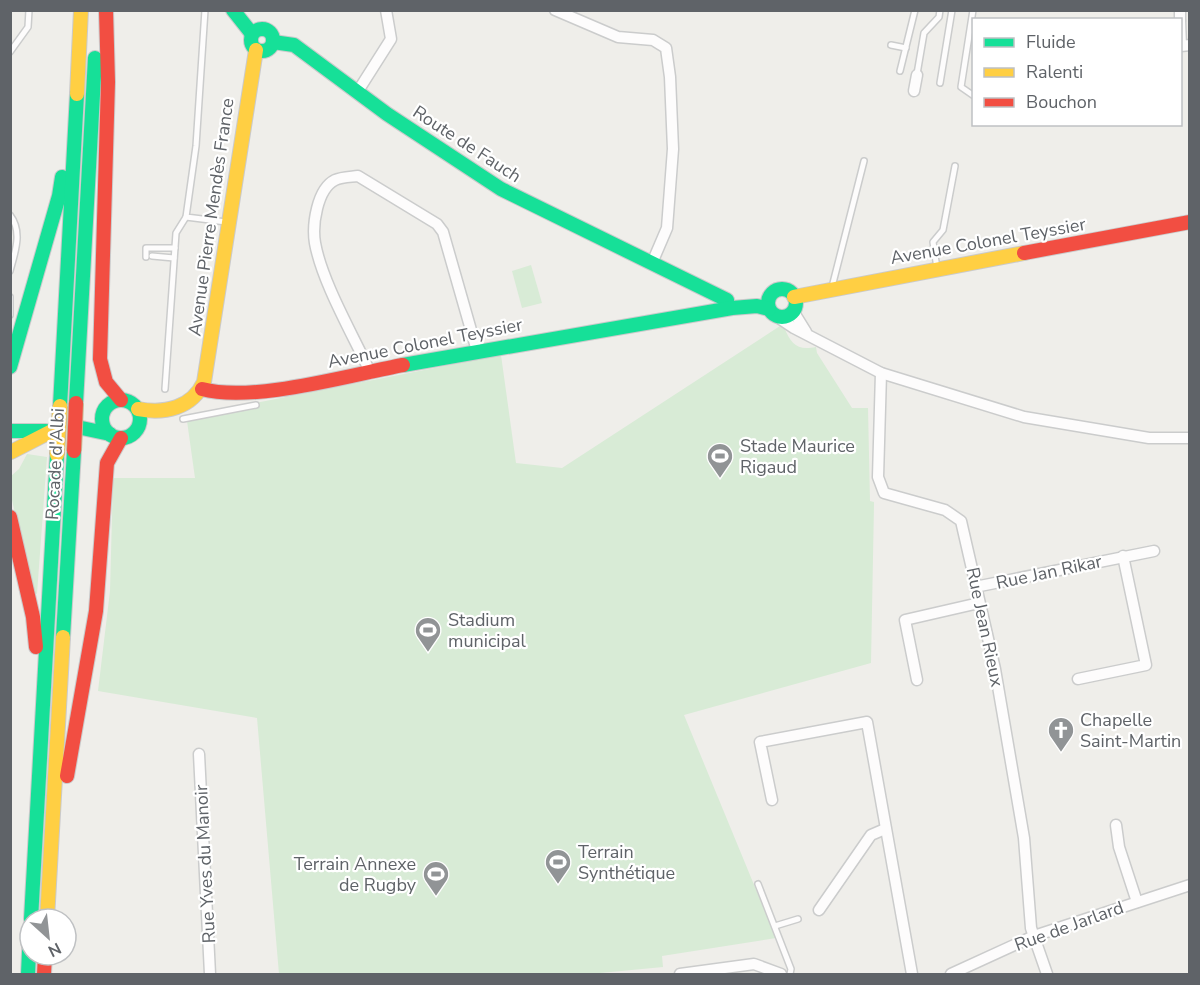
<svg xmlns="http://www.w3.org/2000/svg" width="1200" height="985" font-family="'Nunito Sans',sans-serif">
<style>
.green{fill:#d8ebd6}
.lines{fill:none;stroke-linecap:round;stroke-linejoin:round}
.lane-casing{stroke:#cbcccc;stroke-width:8}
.street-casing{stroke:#cbcccc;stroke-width:13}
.fast-casing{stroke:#cacacb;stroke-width:16}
.slow-casing{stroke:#cacacb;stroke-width:16}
.jam-casing{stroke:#cacacb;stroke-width:16}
.lane{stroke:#fdfcfc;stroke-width:5}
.street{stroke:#fdfcfc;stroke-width:10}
.fast{stroke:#16e098;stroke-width:14}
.slow{stroke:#ffcf43;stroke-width:14}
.jam{stroke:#f24e42;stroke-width:14}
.slow-bridge-casing{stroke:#c8b996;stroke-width:16;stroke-linecap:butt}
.jam-bridge-casing{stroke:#c8b996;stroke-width:16;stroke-linecap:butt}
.slow-bridge{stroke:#ffcf43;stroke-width:14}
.jam-bridge{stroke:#f24e42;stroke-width:14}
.labels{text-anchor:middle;stroke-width:4.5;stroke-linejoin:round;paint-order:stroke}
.street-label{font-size:18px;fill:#5f6368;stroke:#fff}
.poi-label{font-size:18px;fill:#5f6368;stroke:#fff;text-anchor:start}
</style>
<rect width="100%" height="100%" fill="#efeeea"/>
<g class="green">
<path d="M531,265L542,303L522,308L512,271Z"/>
<path d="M780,326L784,327C791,344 797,351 816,347L817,353L852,408H868L870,501L874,502V505L871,663L684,715L776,938L662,956L663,967L590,974H279L257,718L98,691L110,591L113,478H195L187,421L245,405L501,355L516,463L562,468Z"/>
<path d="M27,454L47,457L37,594L34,593L11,496L10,477L19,469Z"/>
</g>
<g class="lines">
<g class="lane-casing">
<g id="lane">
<path d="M205,10L196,146L186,217L226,222"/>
<path d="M973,10L961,87L974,96"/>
<path d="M891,45L906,48"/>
<path d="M10,52L28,27L29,10"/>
<path d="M900,71L915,10"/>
<path d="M917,74L924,33L939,17L940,10"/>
<path d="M940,83L952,10"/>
<path d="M10,215C23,232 15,252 10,271"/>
<path d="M152,256L174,258"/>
<path d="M146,257V248H175"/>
<path d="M937,268L933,242L943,230L955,166"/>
<path d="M832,287L864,161"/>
<path d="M10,297V315"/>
<path d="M165,389L176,233L186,217"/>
<path d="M183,419L256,405"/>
<path d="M758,884L791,969L790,974"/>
<path d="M775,926L798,919"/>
</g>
</g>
<g class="street-casing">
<g id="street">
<path d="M555,10L618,37L653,40L666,48L670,77L673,149L667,228L652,263"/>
<path d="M1180,10V20"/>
<path d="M1180,21L1181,46L1190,45"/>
<path d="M358,91L391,39L386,10"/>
<path d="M914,91L917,75"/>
<path d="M793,311L806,332"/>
<path d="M776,316L794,328L881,373L1024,417L1149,438H1190"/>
<path d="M370,372C353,335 322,282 315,243C312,225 317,189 335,180C341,177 350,177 358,176L437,224L443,232L477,351"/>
<path d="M881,373L878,477L884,493L945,510L961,521L995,669L1024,838L1031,928L1047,974"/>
<path d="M975,587L1154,551"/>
<path d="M1078,679L1146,665L1123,556"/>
<path d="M917,680L905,620L979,603"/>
<path d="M199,754L210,974"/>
<path d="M772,800L760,742L867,722L912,974"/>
<path d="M1116,825L1119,847L1137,902"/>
<path d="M819,910L871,835L885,829"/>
<path d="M680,974L754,964L781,974"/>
<path d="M951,974L1034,936L1190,885"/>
</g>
</g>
<g class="fast-casing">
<g id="fast">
<path d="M233,10L252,34"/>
<circle cx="262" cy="40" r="11"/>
<path d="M273,42L294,45L387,114L501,189L727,300"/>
<circle cx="782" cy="303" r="14"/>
<path d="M403,365L732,308L757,306L769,309"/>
<path d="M10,367L59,196L62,177"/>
<circle cx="121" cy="419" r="19"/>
<path d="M76,403L95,58"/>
<path d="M60,406L77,94"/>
<path d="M77,427L110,434"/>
<path d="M10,431H46"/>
<path d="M63,637L74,451"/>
<path d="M31,919L57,455"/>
<path d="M28,974L30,930"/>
</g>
</g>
<g class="slow-casing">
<g id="slow">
<path d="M77,94L81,10"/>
<path d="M794,297L1024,253"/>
<path d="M138,409C165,414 192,408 204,382L256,50"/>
<path d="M11,452L52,431"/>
<path d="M47,919L63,637"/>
</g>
</g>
<g class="jam-casing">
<g id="jam">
<path d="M106,10L108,82L100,359L106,382L121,400"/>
<path d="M1024,253L1190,222"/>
<path d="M202,389C253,403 349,375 403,365"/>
<path d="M10,517L33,617L36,647"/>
<path d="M67,776L96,611L107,463L121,438"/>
<path d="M44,974L45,955"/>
</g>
</g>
<use href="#lane" class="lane"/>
<use href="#street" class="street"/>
<use href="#fast" class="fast"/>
<use href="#slow" class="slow"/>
<use href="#jam" class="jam"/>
<g class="slow-bridge-casing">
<path id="slow-bridge" d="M57,455L60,406"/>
</g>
<g class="jam-bridge-casing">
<path id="jam-bridge" d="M74,451L76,403"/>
</g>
<use href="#slow-bridge" class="slow-bridge"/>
<use href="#jam-bridge" class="jam-bridge"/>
</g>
<defs>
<g id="stadium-pin" transform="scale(1.35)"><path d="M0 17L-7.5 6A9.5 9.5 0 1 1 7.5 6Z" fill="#919496" stroke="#fff"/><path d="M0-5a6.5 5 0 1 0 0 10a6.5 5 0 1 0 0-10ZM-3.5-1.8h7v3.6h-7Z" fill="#fff"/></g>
<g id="church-pin" transform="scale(1.35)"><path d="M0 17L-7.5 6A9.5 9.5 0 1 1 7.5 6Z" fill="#919496" stroke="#fff"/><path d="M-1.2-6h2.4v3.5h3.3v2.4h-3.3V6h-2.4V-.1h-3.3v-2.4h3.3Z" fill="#fff"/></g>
</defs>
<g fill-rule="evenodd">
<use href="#stadium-pin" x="720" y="456"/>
<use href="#stadium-pin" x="428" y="630"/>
<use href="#church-pin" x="1061" y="730"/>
<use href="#stadium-pin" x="558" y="862"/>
<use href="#stadium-pin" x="436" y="874"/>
</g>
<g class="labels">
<g class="street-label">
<text transform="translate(467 144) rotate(33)" y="6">Route de Fauch</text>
<text transform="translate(211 217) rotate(-82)" y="6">Avenue Pierre Mendès France</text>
<text transform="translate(988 241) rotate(-10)" y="6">Avenue Colonel Teyssier</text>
<text transform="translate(425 343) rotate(-11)" y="6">Avenue Colonel Teyssier</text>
<text transform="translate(55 464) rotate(-87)" y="6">Rocade d'Albi</text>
<text transform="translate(1049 572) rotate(-12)" y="6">Rue Jan Rikar</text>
<text transform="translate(985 627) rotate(78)" y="6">Rue Jean Rieux</text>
<text transform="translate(205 864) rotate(-93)" y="6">Rue Yves du Manoir</text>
<text transform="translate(1069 926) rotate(-20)" y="6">Rue de Jarlard</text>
</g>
<g class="poi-label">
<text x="740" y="452">Stade Maurice<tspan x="740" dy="21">Rigaud</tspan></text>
<text x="448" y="626">Stadium<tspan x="448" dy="21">municipal</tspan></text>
<text x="1080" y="726">Chapelle<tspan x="1080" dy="21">Saint-Martin</tspan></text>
<text x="578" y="858">Terrain<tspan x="578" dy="21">Synthétique</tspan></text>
<text x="416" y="870" text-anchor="end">Terrain Annexe<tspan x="416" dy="21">de Rugby</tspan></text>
</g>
</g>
<rect width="1200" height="985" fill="none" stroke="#5f6368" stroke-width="24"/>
<rect x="972" y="18" width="210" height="108" fill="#ffffff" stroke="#bfc1c3" stroke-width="1.5"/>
<rect x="984" y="38" width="30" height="9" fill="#16e098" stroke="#bfc1c3" stroke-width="1.5"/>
<text x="1026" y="48" font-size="18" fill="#5f6368">Fluide</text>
<rect x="984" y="68" width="30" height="9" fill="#ffcf43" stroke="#bfc1c3" stroke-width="1.5"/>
<text x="1026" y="78" font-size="18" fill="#5f6368">Ralenti</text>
<rect x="984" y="98" width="30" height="9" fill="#f24e42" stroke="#bfc1c3" stroke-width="1.5"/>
<text x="1026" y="108" font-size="18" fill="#5f6368">Bouchon</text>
<g transform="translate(48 937) rotate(153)"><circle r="28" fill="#ffffff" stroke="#bfc1c3" stroke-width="1.5"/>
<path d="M0-4.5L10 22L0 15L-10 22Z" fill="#919496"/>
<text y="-9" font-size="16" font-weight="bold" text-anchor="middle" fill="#5f6368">N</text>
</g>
</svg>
